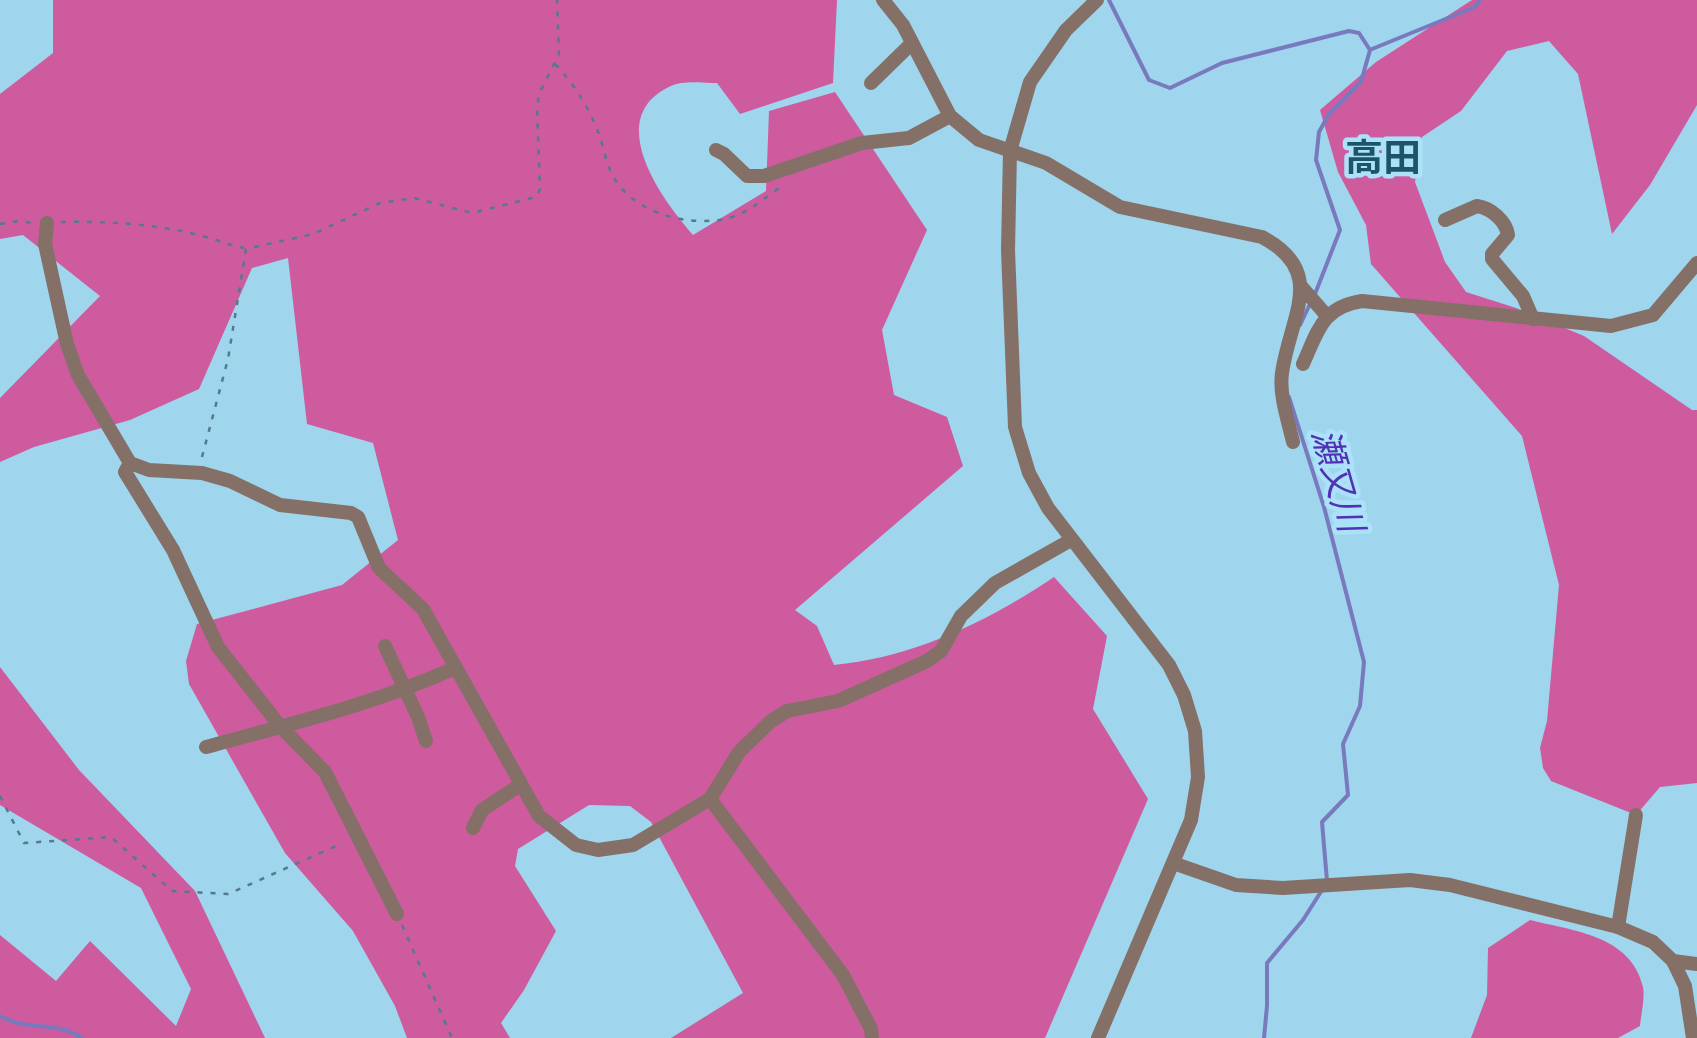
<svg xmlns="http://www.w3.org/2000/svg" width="1697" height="1038" font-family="Literata,'Noto Sans JP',serif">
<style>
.forest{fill:#ce5b9e}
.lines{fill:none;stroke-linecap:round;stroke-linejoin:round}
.stream{stroke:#787abd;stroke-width:4}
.path{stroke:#547a8b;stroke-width:2.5;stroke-dasharray:5 8;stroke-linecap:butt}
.minor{stroke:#847066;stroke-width:14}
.labels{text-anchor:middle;stroke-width:9;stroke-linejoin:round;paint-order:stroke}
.water-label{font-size:35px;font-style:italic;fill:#5131b4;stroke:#abe2fa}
.quarter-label{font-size:38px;font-weight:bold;fill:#1e5468;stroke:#abe2fa}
</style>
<rect width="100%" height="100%" fill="#9fd5ed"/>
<g class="forest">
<path d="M53,0H837L833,83L740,114L717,83C703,83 683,80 671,86C602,117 661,199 693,235L766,191L769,111L835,92L927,230L882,330L894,395L947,417L963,466L795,610L817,626L834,665C913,658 989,621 1054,577L1107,636L1093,709L1148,799L1045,1038H671L743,993L651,822L630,806L589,805L518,849L515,866L556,931L524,990L501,1023L510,1038H407L395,1006L353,931L285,853L189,684L186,661L197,624L342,585L398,540L373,443L307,424L288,258L252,268L199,389L130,420L34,447L0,462V398L100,296L23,235L0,239V94L53,53Z"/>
<path d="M1472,0H1697V105L1650,185L1612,234L1578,74L1549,41L1507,51L1461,111L1422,137L1415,182L1445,262L1466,292L1516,308L1584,336L1692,410H1697V783L1660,787L1636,815L1551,781L1543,768L1540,748L1547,721L1559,585L1522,436L1371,264L1366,225L1338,172L1320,110L1376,62Z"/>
<path d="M0,667L79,770L195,891L265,1038H0V935L56,981L90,941L176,1026L191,989L141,888L0,805Z"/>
<path d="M1530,920C1573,931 1631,935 1643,987C1645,999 1641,1014 1640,1026L1618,1038H1471L1487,995L1488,948Z"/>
</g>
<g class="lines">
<g class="stream">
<path d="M1109,0L1149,80L1170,88L1222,63L1349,31L1359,33L1370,50"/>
<path d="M1372,49L1475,7L1480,0"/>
<path d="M1315,294L1340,230L1316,160L1319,132L1329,114L1361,82L1370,50"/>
<path d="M1300,325L1311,302"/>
<path d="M1289,397L1324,507L1364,662L1360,706L1343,744L1348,795L1322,822L1327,881"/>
<path d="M0,1016C24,1031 59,1021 82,1038"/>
<path d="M1264,1038L1267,1006V963L1303,920L1322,890"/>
</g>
<g class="path">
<path d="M555,64C575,85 590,109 600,137C604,149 606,163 612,174C631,213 689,228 729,218C748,213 766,197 782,186"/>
<path d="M61,222C109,221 159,224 206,237C219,240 230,246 244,248"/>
<path d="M0,224L19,221L33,223"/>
<path d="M202,457L228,359L246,249L313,234L380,203L414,198L472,213L536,197L540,189L537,109L539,94L559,54L557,0"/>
<path d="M0,796L24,843L111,837L172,891L228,894L343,843"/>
<path d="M402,925L452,1038"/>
</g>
<g class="minor">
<path d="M883,0L903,25L950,116L979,140L1046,163L1120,207L1262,237C1328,272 1290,316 1282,373C1279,395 1288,420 1293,442"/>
<path d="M1097,0L1066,30L1030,82L1010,151L1008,250L1015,427L1029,473L1048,508L1169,665L1184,695L1195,731L1198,777L1191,820L1098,1038"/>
<path d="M871,83L912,43"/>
<path d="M716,150L724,154L747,176H764L862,143L909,138L950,116"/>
<path d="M1445,220L1477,206C1491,208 1506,221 1508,235L1492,254V259L1523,296L1533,319"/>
<path d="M47,223L45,244L67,344L78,375L130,463L149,470L202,473L230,481L280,505L351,513L358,517L379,568L423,609L539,816L576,845L598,850L633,845L710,799L739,752L771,721L787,711L838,701L927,661L941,651L961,616L995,583L1071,540"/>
<path d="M1300,285L1327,316"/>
<path d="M1303,364C1318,331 1322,307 1362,301L1611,326L1653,315L1697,263"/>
<path d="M130,463L125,472L173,550L218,647L280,726L325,772L397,914"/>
<path d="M385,646L418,717L426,741"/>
<path d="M206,747C293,723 372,705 455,668"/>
<path d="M710,799L843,975L871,1029L872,1038"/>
<path d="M473,828L482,810L520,785"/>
<path d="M1173,863L1236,885L1283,888L1410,880L1450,885L1618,927L1653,942L1673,961L1685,986L1693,1038"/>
<path d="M1618,927L1636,815"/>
<path d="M1673,961L1697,964"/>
</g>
</g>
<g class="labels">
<g class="water-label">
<text transform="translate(1338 480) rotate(74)" y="12">瀬又川</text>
</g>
<g class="quarter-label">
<text x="1383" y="171">高田</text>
</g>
</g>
</svg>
